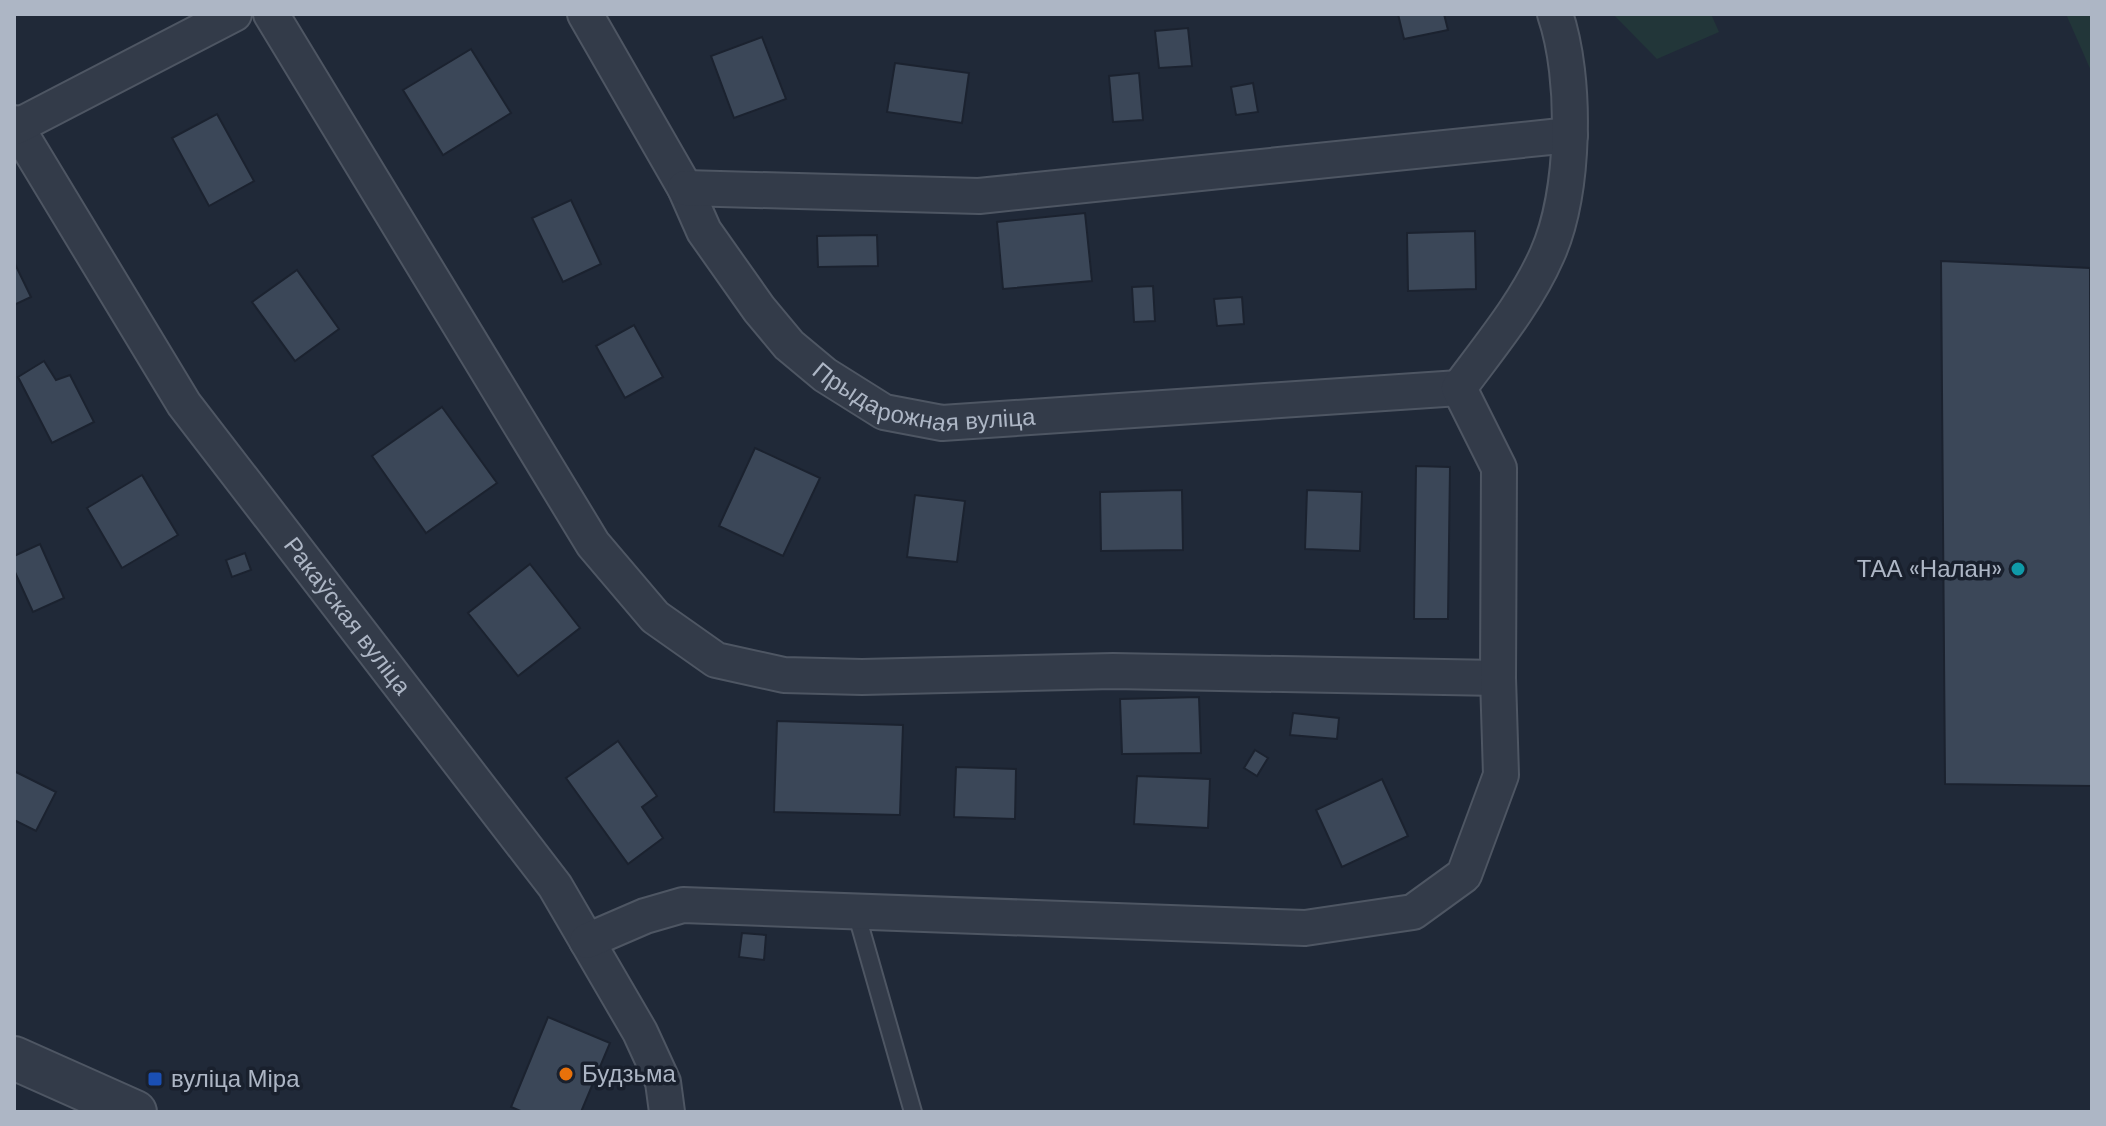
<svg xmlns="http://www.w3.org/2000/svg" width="2106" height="1126" font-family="'DM Sans',sans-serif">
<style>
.green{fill:#223639}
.building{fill:#3b4758;stroke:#1b222f;stroke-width:2}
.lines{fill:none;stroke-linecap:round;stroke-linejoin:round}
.service-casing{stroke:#4e5663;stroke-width:20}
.minor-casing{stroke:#4e5663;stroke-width:38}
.tertiary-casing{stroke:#4e5663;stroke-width:46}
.service{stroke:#333b49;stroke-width:16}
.minor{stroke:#333b49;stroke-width:34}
.tertiary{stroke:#333b49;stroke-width:42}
.culture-dot{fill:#0f9aa8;stroke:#19202d;stroke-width:3}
.food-dot{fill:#e8710a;stroke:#19202d;stroke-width:3}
.transit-dot{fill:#1a4fb4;stroke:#19202d;stroke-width:3}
.labels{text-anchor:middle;stroke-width:7;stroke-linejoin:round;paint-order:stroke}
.street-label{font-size:24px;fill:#adb6c5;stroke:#19202d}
.poi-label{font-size:24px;fill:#adb6c5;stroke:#19202d;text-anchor:start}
</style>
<rect width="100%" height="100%" fill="#202938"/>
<g class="green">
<path d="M1613,14H1711L1719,32L1657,59Z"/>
<path d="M2066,14H2092V73Z"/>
</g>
<g class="building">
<path d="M1398,14H1444L1448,30L1404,39Z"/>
<path d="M1188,28L1192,66L1159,68L1155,31Z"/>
<path d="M762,37L786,99L734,118L711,56Z"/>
<path d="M471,49L511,113L443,155L403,90Z"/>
<path d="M895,63L969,73L962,123L887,112Z"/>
<path d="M1139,73L1143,120L1113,122L1109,76Z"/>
<path d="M1253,83L1258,112L1236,115L1231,87Z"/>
<path d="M217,114L254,181L209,206L172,138Z"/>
<path d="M571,200L601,264L563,282L532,218Z"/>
<path d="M1085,213L1092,281L1003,289L997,222Z"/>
<path d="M1475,231L1476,289L1408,291L1407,233Z"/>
<path d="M877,235L878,266L818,267L817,236Z"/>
<path d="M1941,261L2090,268L2092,786L1945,784Z"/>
<path d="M14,262L31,297L14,305Z"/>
<path d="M297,270L339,329L295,361L252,302Z"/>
<path d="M1153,286L1155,321L1134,322L1132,287Z"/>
<path d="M1242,297L1244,324L1217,326L1214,299Z"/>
<path d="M634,325L663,377L625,398L596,346Z"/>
<path d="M44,361L56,380L70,375L94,422L52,443L18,377Z"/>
<path d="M442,407L497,483L426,533L372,456Z"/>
<path d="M755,448L820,478L783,556L719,526Z"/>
<path d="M1416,466L1450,467L1448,619H1414Z"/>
<path d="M142,475L178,535L122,568L87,508Z"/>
<path d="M1182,490L1183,550L1101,551L1100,492Z"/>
<path d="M1307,490L1362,492L1360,551L1305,549Z"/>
<path d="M915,495L965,501L957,562L907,557Z"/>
<path d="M40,544L64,598L33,612L14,570V556Z"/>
<path d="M245,553L251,570L232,577L226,560Z"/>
<path d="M530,564L580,628L518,676L468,613Z"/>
<path d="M1199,697L1201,753L1122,754L1120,699Z"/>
<path d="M1293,713L1339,718L1337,739L1290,735Z"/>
<path d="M777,721L903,725L900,815L774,812Z"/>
<path d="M618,741L657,796L642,807L663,838L628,864L566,778Z"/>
<path d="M1255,750L1268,758L1257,776L1244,768Z"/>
<path d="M956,767L1016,769L1015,819L954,817Z"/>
<path d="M14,771L56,792L36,831L14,820Z"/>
<path d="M1137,776L1210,779L1208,828L1134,824Z"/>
<path d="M1382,779L1408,836L1342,867L1316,810Z"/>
<path d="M742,933L766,935L764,960L739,957Z"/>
<path d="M548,1017L610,1043L581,1112H523L511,1107Z"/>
</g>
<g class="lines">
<g class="service-casing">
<path id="service" d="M856,912L913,1112"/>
</g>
<g class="minor-casing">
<g id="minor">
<path d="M271,14L593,544L655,617L716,660L784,675L862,677L1113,671L1498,678"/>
<path id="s1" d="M585,14L685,188L704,231L759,309L789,345L825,375L884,412L942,423L1459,388"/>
<path id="s2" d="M14,123L184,404L555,886L640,1032L663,1082L667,1112"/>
<path d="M16,127L234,14"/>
<path d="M685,188L979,196L1570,135"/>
<path d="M587,941L645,916L683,905L1305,928L1413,912L1464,875L1501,775L1498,678L1499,468L1459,388C1490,346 1526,303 1547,255C1575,193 1577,78 1555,14"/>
</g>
</g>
<g class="tertiary-casing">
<path id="tertiary" d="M14,1058L135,1112"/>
</g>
<use href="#service" class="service"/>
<use href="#minor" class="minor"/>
<use href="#tertiary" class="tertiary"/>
</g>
<circle class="culture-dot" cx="2018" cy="569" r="8"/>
<circle class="food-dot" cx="566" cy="1074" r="8"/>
<rect class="transit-dot" x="147" y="1071" width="16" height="16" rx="4"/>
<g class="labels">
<g class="street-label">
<text dy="8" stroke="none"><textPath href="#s1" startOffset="542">Прыдарожная вуліца</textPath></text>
<text dy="8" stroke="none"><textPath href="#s2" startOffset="596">Ракаўская вуліца</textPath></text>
</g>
<g class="poi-label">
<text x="2002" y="577" text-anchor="end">ТАА «Налан»</text>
<text x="582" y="1082">Будзьма</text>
<text x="171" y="1087">вуліца Міра</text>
</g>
</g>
<rect width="2106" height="1126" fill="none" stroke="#adb6c5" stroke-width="32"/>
</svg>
